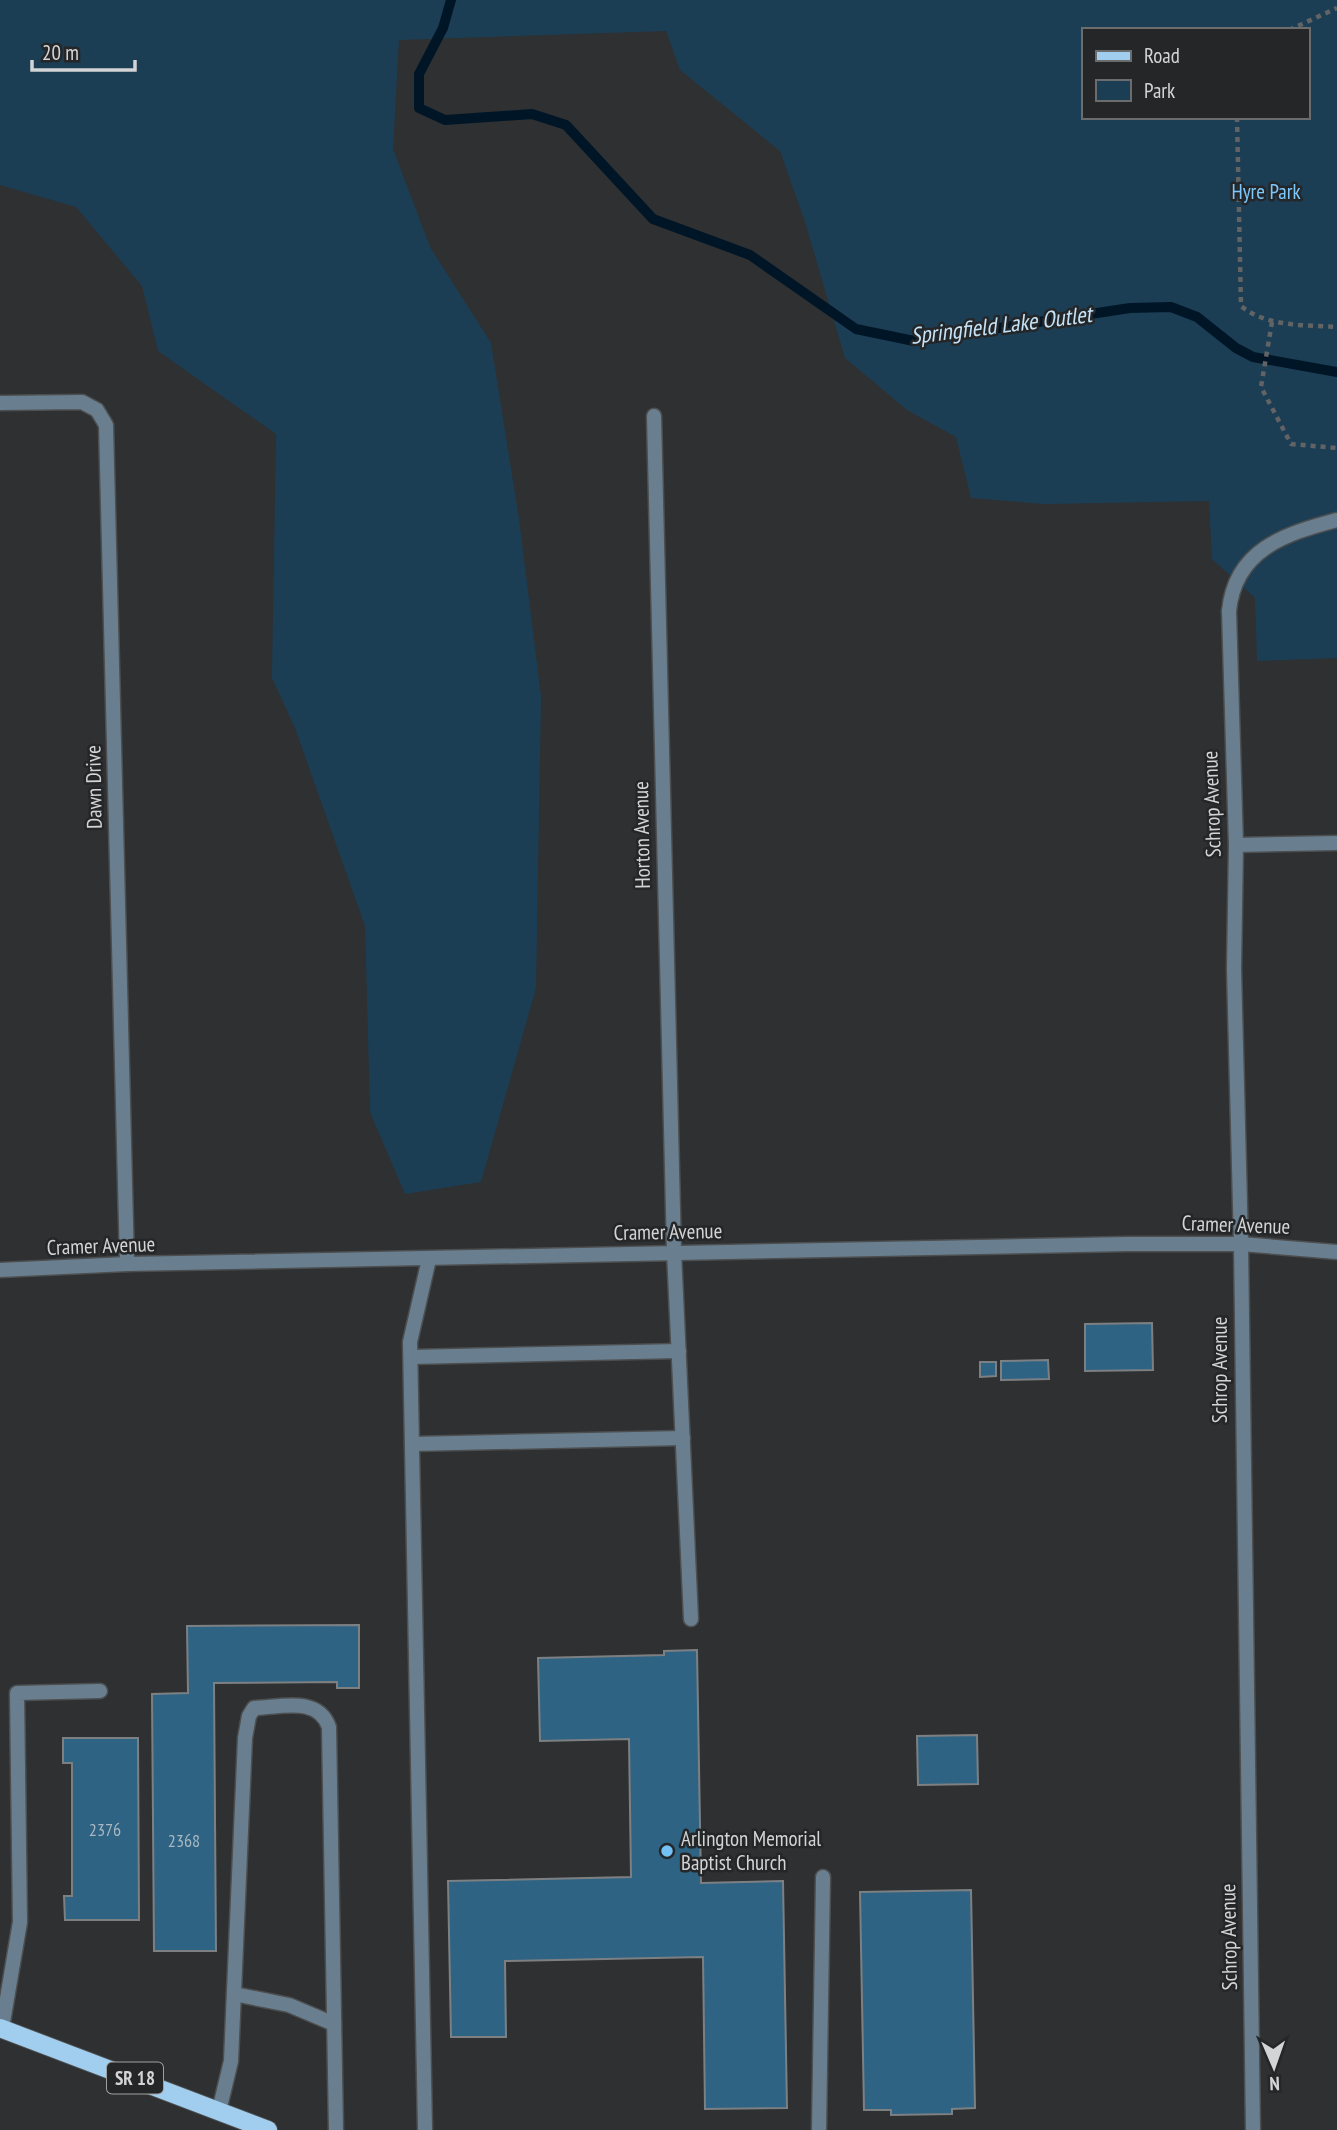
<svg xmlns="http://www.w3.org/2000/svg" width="1337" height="2130" font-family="'PT Sans Narrow',sans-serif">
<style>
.green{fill:#1c3e55;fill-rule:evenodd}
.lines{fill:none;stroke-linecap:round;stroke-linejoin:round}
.stream{stroke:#001627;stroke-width:10}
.building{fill:#2f6384;stroke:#7d8083;stroke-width:2}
.service-casing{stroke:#4c4e4f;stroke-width:17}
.minor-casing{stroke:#4c4e4f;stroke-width:17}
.primary-casing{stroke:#4c4e4f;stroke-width:20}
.path{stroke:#616364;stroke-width:4.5;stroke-dasharray:5 5;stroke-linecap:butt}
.service{stroke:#697f8f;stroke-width:14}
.minor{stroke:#697f8f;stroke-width:14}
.primary{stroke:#a1ceee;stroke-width:18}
.poi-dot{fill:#73c1f5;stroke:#242628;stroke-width:2.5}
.labels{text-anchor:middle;stroke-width:5;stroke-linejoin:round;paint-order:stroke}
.number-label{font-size:18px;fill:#a9b8c1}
.shield{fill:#242628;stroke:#9ea0a1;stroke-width:2}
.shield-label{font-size:19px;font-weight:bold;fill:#d2d4d5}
.park-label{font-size:21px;fill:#7bc8fd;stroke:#242628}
.street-label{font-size:21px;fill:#d2d4d5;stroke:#242628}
.poi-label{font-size:21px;fill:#d2d4d5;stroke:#242628;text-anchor:start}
.water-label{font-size:23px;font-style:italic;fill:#c5e3f8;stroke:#242628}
</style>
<rect width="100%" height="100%" fill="#2e3032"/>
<path class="green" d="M0,0H1337V658L1257,661L1255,598L1212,559L1209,501L1044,504L971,498L956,437L907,410L845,358L805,222L780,151L680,70L666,31L399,40L393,149L430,247L491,343L519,519L541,696L536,988L481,1182L405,1194L370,1112L365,926L295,728L272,678L276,434L158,351L142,286L76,207L0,185ZM1083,30H1307V117H1083Z"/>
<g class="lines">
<path class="stream" d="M451,0L443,28L419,74V108L445,120L532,114L566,125L653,219L750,255L856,329L914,341L1130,308L1171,307L1197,317L1236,348L1253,357L1337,372"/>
</g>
<g class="building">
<path d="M1152,1323L1153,1370L1085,1371V1324Z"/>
<path d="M1048,1360L1049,1379L1001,1380V1361Z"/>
<path d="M980,1362H996V1376L980,1377Z"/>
<path d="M359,1625V1688H337V1682L214,1683L216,1951H154L152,1694L188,1693L187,1626Z"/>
<path d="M697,1650L701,1883L783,1881L787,2108L705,2109L703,1957L505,1961L506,2037H451L448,1881L631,1877L629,1739L540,1741L538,1658L664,1655V1651Z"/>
<path d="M977,1735L978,1784L918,1785L917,1736Z"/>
<path d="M63,1738H138L139,1920H65L64,1896H72V1763H63Z"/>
<path d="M971,1890L975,2108L952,2109V2114L891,2115V2110H864L860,1892Z"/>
</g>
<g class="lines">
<g class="service-casing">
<g id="service">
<path d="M1229,611C1235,550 1284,534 1337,520"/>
<path d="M674,1252L691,1619"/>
<path d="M411,1357L679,1351"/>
<path d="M412,1444L683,1438"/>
<path d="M234,1994L289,2005L334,2024"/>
<path d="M2,2028L20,1922L17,1693L100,1691"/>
<path d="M219,2111L231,2061L245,1738L249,1716L254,1708C282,1707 318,1696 329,1727L336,2130"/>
<path d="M425,2130L410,1342L429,1259"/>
<path d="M819,2130L823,1877"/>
</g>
</g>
<g class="minor-casing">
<g id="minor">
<path d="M0,403L82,402L97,410L106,425L127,1264"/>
<path d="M654,416L674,1252"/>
<path d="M1229,611L1236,845L1234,969L1241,1244L1253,2130"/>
<path d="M1236,845L1337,843"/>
<path d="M0,1270L127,1264L1127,1244H1241L1337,1252"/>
</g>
</g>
<g class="primary-casing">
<path id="primary" d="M0,2028L268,2130"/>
</g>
<g class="path">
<path d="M1289,30L1337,8"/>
<path d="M1237,117L1241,306C1267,327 1305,325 1337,327"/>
<path d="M1272,322L1261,387L1291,444L1337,448"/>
</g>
<use href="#service" class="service"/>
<use href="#minor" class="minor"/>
<use href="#primary" class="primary"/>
</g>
<circle class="poi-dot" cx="667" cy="1851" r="7"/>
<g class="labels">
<g class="number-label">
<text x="105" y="1836">2376</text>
<text x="184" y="1847">2368</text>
</g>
<rect class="shield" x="107" y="2062.5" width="56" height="31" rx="5"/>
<g class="shield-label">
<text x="135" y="2085">SR 18</text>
</g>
<g class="park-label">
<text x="1266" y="199">Hyre Park</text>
</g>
<g class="street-label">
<text transform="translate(94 787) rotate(-91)" y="7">Dawn Drive</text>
<text transform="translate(1212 804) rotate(-92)" y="7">Schrop Avenue</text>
<text transform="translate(642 835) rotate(-91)" y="7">Horton Avenue</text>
<text transform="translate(1236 1225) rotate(2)" y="7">Cramer Avenue</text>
<text transform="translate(668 1232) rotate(-1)" y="7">Cramer Avenue</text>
<text transform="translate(101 1246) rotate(-2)" y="7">Cramer Avenue</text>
<text transform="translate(1220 1370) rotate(-90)" y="7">Schrop Avenue</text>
<text transform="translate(1229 1937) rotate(-91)" y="7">Schrop Avenue</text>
</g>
<g class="poi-label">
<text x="681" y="1846">Arlington Memorial<tspan x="681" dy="24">Baptist Church</tspan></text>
</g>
<g class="water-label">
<text transform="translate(1001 325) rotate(-7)" y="8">Springfield Lake Outlet</text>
</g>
</g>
<rect x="1082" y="28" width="228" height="91" fill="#242628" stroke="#6a6c6d" stroke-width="2"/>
<rect x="1096" y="51" width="35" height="10" fill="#a1ceee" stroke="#6a6c6d" stroke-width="2"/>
<text x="1144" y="63" font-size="21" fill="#d2d4d5">Road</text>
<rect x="1096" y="80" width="35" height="21" fill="#1c3e55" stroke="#6a6c6d" stroke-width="2"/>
<text x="1144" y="98" font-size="21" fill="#d2d4d5">Park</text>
<g transform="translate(1274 2067) rotate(178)" stroke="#242628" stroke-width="5" paint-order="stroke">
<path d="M0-5L12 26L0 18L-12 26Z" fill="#d2d4d5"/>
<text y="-10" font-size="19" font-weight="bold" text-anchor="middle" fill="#d2d4d5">N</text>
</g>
<path d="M32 60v10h103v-10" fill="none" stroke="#d2d4d5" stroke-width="3.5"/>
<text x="42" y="60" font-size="21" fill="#d2d4d5" stroke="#242628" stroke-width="5" paint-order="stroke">20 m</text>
</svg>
